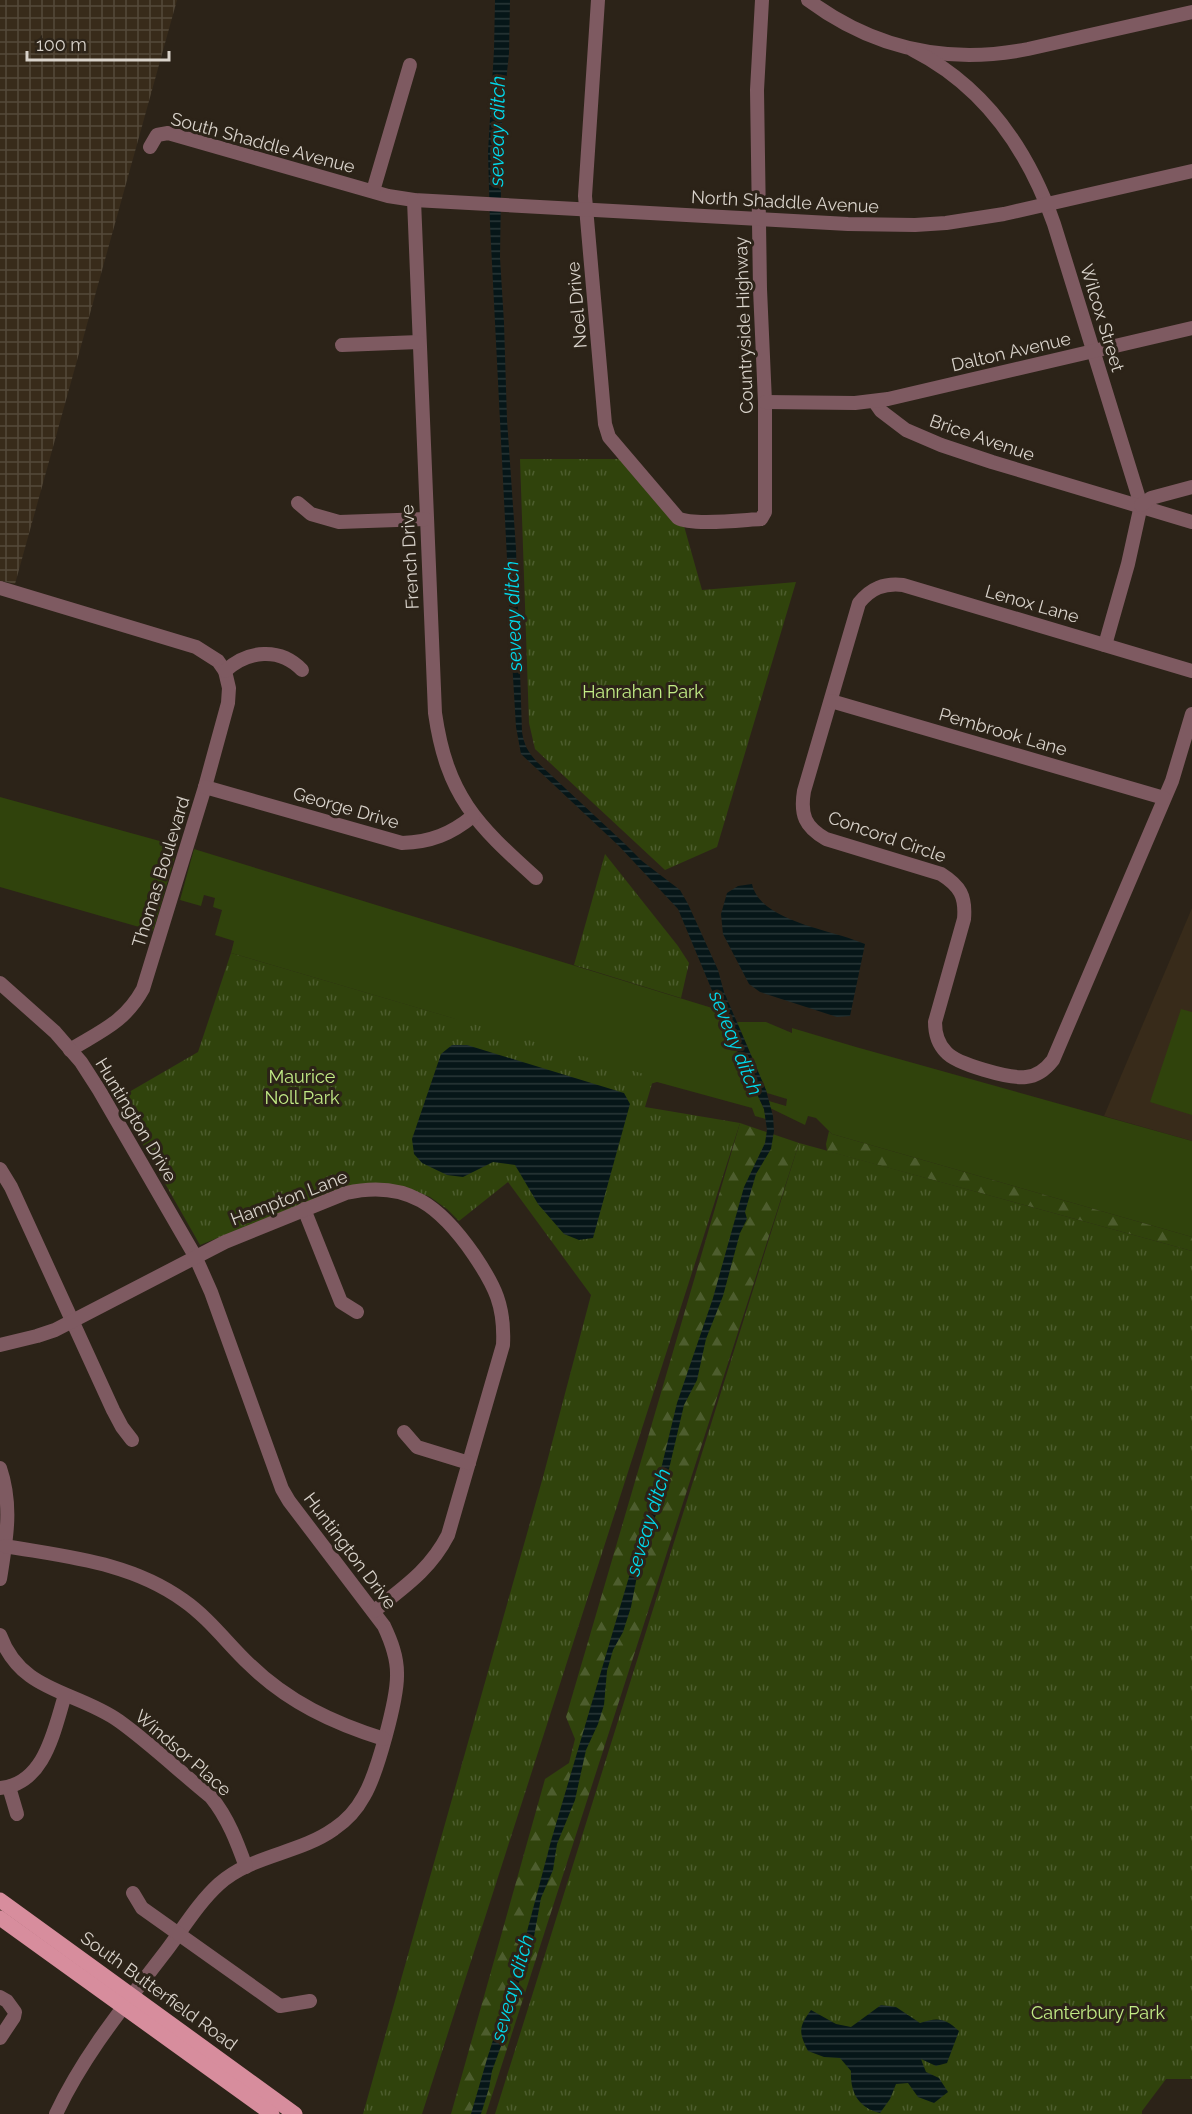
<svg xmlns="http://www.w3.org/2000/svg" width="1192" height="2114" font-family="Raleway,sans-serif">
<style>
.built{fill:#382b1a}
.industrial{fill:url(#industrial-grid)}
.grass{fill:#30430c}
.forest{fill:url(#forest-firs)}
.park{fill:url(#park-tufts)}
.water{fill:url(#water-rules)}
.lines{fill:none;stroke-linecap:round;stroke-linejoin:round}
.minor{stroke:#7e5a61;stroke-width:14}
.major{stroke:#d78d9d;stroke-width:15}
.labels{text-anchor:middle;stroke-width:6;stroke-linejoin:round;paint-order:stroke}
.street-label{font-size:18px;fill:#d8d2ca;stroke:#2c2318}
.park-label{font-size:18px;fill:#c2ec86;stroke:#2c2318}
.water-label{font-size:20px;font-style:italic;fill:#01d9ec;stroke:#2c2318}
</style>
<defs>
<pattern id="industrial-grid" width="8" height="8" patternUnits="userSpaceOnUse" patternTransform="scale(1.5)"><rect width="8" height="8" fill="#382b1a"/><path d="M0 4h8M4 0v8" fill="none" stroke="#54493a"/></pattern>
<pattern id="forest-firs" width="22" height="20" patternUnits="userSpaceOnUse" patternTransform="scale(1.5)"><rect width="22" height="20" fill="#30430c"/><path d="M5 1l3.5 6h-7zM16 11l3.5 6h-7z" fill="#4d5d2e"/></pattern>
<pattern id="park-tufts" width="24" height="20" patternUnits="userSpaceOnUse" patternTransform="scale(1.5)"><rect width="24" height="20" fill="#30430c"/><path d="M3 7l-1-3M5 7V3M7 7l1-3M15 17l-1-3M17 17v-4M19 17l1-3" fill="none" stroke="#4d5d2e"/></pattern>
<pattern id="water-rules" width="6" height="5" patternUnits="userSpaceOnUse" patternTransform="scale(1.5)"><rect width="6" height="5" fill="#061618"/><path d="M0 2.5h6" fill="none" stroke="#2a3738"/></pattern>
</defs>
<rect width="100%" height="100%" fill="#2c2318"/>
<path class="built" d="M1192,908V1141L1104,1116Z"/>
<path class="industrial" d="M0,0H177L15,584L3,581L0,590Z"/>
<g class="grass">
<path d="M0,797L178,846L153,931L0,887Z"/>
<path d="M194,849L722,1011L739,1055L764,1109L766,1119L755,1116L752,1108L657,1082L633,1089L452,1018L231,953L234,941L215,935L222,910L213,907L215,898L204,895L201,906L180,900Z"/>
<path d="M1181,1009L1192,1012V1115L1150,1102Z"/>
<path d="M737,1022H766L792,1033V1028L856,1047L1192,1141V1237L832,1134L816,1118L808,1116L805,1125L770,1108L769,1101L786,1106L787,1099L767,1093Z"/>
</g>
<g class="forest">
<path d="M740,1123L799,1143L486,2114H451L545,1779L569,1763L575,1739L566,1717Z"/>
<path d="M829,1131L832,1134L1192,1237V1251L827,1151L826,1144Z"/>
</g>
<g class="park">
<path d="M520,459H619L684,526L702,590L796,582L717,847L665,870L535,749L529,723Z"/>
<path d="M605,854L678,946L689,963L681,998L574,965Z"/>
<path d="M231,953L654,1077L645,1107L740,1123L422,2114H363L543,1477L591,1295L508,1182L459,1221L447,1209L430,1197L408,1188L339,1190L200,1245L117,1099L198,1052Z"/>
<path d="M799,1143L1192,1251V2079H1166L1142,2111V2114H495Z"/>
</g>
<g class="water">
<path d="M495,0H510L509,53L502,120L500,258L504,323L507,420L516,549L522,732C524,745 528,752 537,762L624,843L642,861L680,890L688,904L718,970L724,992L766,1090L773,1116L774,1131L771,1149L756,1174L745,1212L747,1219L740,1233L723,1296L706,1339L697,1380L684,1405L665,1486L638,1571L631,1607L623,1632L613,1650L607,1671L604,1705L598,1724L586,1750L575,1800L557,1844L553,1870L541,1898L533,1942L518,1985L505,2035L492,2071L489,2088L481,2114H471L487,2059L525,1939L551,1841L662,1465L677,1403L713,1298L744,1187L765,1143L767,1130L764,1109L739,1055L678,909L619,846L521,754L516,727L513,677L490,224L488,152L494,50Z"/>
<path d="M752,884C760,922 834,930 865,944L850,1016L837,1017L760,992L749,984L723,934L721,914L727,893L738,886Z"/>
<path d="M452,1045H467L624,1093L630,1104L593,1238L579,1240L564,1234L538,1204L515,1165L493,1162L463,1177L447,1175L422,1163L414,1154L412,1139L441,1054Z"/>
<path d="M881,2005L896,2007L920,2023C938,2017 945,2018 959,2031L947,2063L936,2066L921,2059L926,2072L939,2078L948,2092L934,2103L918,2097L908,2083L896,2084L890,2099L880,2113C859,2108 850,2093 851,2071L840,2058L824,2057L808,2051C799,2033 798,2027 811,2010L836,2024L851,2027Z"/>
</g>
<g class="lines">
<g class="minor">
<path d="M598,0L585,196L605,424L609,437L678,518C692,526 742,520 761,519L765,512V402L760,289L757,90L762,0"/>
<path d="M808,0C874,49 947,65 1028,49L1192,12"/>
<path d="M913,50C984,86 1028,150 1054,224L1141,505L1128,564L1105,645"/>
<path d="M150,147L157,135L168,133L388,196L414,200L848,224L915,225L946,223L1004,214L1192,171"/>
<path d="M373,191L410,65"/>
<path d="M414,200L435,713C447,796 476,824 536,878"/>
<path d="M342,345L419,342"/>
<path d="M874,401L881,411L906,430L941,445L992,462L1192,522"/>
<path d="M765,402L855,403L888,399L1192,328"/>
<path d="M298,503L311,514L339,522L426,519"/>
<path d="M1141,505L1151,498L1192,487"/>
<path d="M0,588L196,647L218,661L225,671L229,688L228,703L205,787L143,989C125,1022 101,1031 70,1050"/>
<path d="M225,671C248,650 280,647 302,670"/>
<path d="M1192,671L903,585C884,583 871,588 859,603L804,791C800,815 805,827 826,839L941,874C960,886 966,896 964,919L935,1022C935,1033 938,1044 946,1052C956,1064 1010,1079 1026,1077C1038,1076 1046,1069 1053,1060L1172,781L1192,714"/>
<path d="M831,701L1164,798"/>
<path d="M205,787L402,843C431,842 451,834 473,816"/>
<path d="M0,983L55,1032L81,1062L99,1090L195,1256L211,1292L282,1489L289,1501L384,1626C391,1641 397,1656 397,1673C398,1698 377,1774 364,1796C357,1809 346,1821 334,1829C299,1854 251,1855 219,1884C197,1904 181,1932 163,1955C124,2006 83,2056 56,2114"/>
<path d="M0,1169L11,1187L113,1410L122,1427L132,1440"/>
<path d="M304,1209L341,1302L357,1312"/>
<path d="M0,1345L37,1336L55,1330L225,1242L346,1193C408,1179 441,1207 474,1255C495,1286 505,1306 503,1345L448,1535C430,1570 404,1587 374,1611"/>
<path d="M404,1432L417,1447L469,1463"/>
<path d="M0,1468C13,1506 6,1541 0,1579"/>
<path d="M5,1546C67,1557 130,1562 183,1600C209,1618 227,1643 249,1664C288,1702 333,1723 384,1739"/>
<path d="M0,1635C21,1693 75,1690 119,1721C151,1744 180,1772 211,1797C228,1818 237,1842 246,1867"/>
<path d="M9,1787L17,1814"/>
<path d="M0,1788C45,1784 54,1730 65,1695"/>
<path d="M133,1893L142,1908L280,2006L310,2001"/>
<path d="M0,1997L7,2001L15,2012L14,2017L0,2038"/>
</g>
<g class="major">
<path d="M0,1900L295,2114"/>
<path d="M0,1918L272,2114"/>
</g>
</g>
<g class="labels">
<g class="street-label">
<text transform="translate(263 143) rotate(15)" y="6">South Shaddle Avenue</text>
<text transform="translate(785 202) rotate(3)" y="6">North Shaddle Avenue</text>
<text transform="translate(577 305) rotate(-95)" y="6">Noel Drive</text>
<text transform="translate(1102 318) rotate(73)" y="6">Wilcox Street</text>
<text transform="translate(744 325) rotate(-92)" y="6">Countryside Highway</text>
<text transform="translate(1011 352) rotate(-13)" y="6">Dalton Avenue</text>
<text transform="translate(982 438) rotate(19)" y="6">Brice Avenue</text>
<text transform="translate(410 557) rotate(-93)" y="6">French Drive</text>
<text transform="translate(1032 604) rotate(16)" y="6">Lenox Lane</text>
<text transform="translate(1003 732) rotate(16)" y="6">Pembrook Lane</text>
<text transform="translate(346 808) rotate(16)" y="6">George Drive</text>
<text transform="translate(887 837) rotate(19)" y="6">Concord Circle</text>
<text transform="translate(161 872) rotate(-73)" y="6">Thomas Boulevard</text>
<text transform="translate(136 1120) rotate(59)" y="6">Huntington Drive</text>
<text transform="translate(289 1198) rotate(-21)" y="6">Hampton Lane</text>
<text transform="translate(350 1551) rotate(53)" y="6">Huntington Drive</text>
<text transform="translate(183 1753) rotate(41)" y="6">Windsor Place</text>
<text transform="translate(159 1991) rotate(36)" y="6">South Butterfield Road</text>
</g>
<g class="park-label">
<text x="643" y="698">Hanrahan Park</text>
<text x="302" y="1083">Maurice<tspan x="302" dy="21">Noll Park</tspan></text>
<text x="1098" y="2019">Canterbury Park</text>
</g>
<g class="water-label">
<text transform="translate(497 131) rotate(-89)" y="7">seveay ditch</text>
<text transform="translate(513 616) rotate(-92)" y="7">seveay ditch</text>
<text transform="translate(736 1043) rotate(68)" y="7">seveay ditch</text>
<text transform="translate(648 1522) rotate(-73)" y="7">seveay ditch</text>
<text transform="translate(512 1988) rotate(-74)" y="7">seveay ditch</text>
</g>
</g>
<path d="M27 51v9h142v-9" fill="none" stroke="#d8d2ca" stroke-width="3"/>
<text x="36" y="51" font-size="18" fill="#d8d2ca" stroke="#2c2318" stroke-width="4.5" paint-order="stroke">100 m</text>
</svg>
